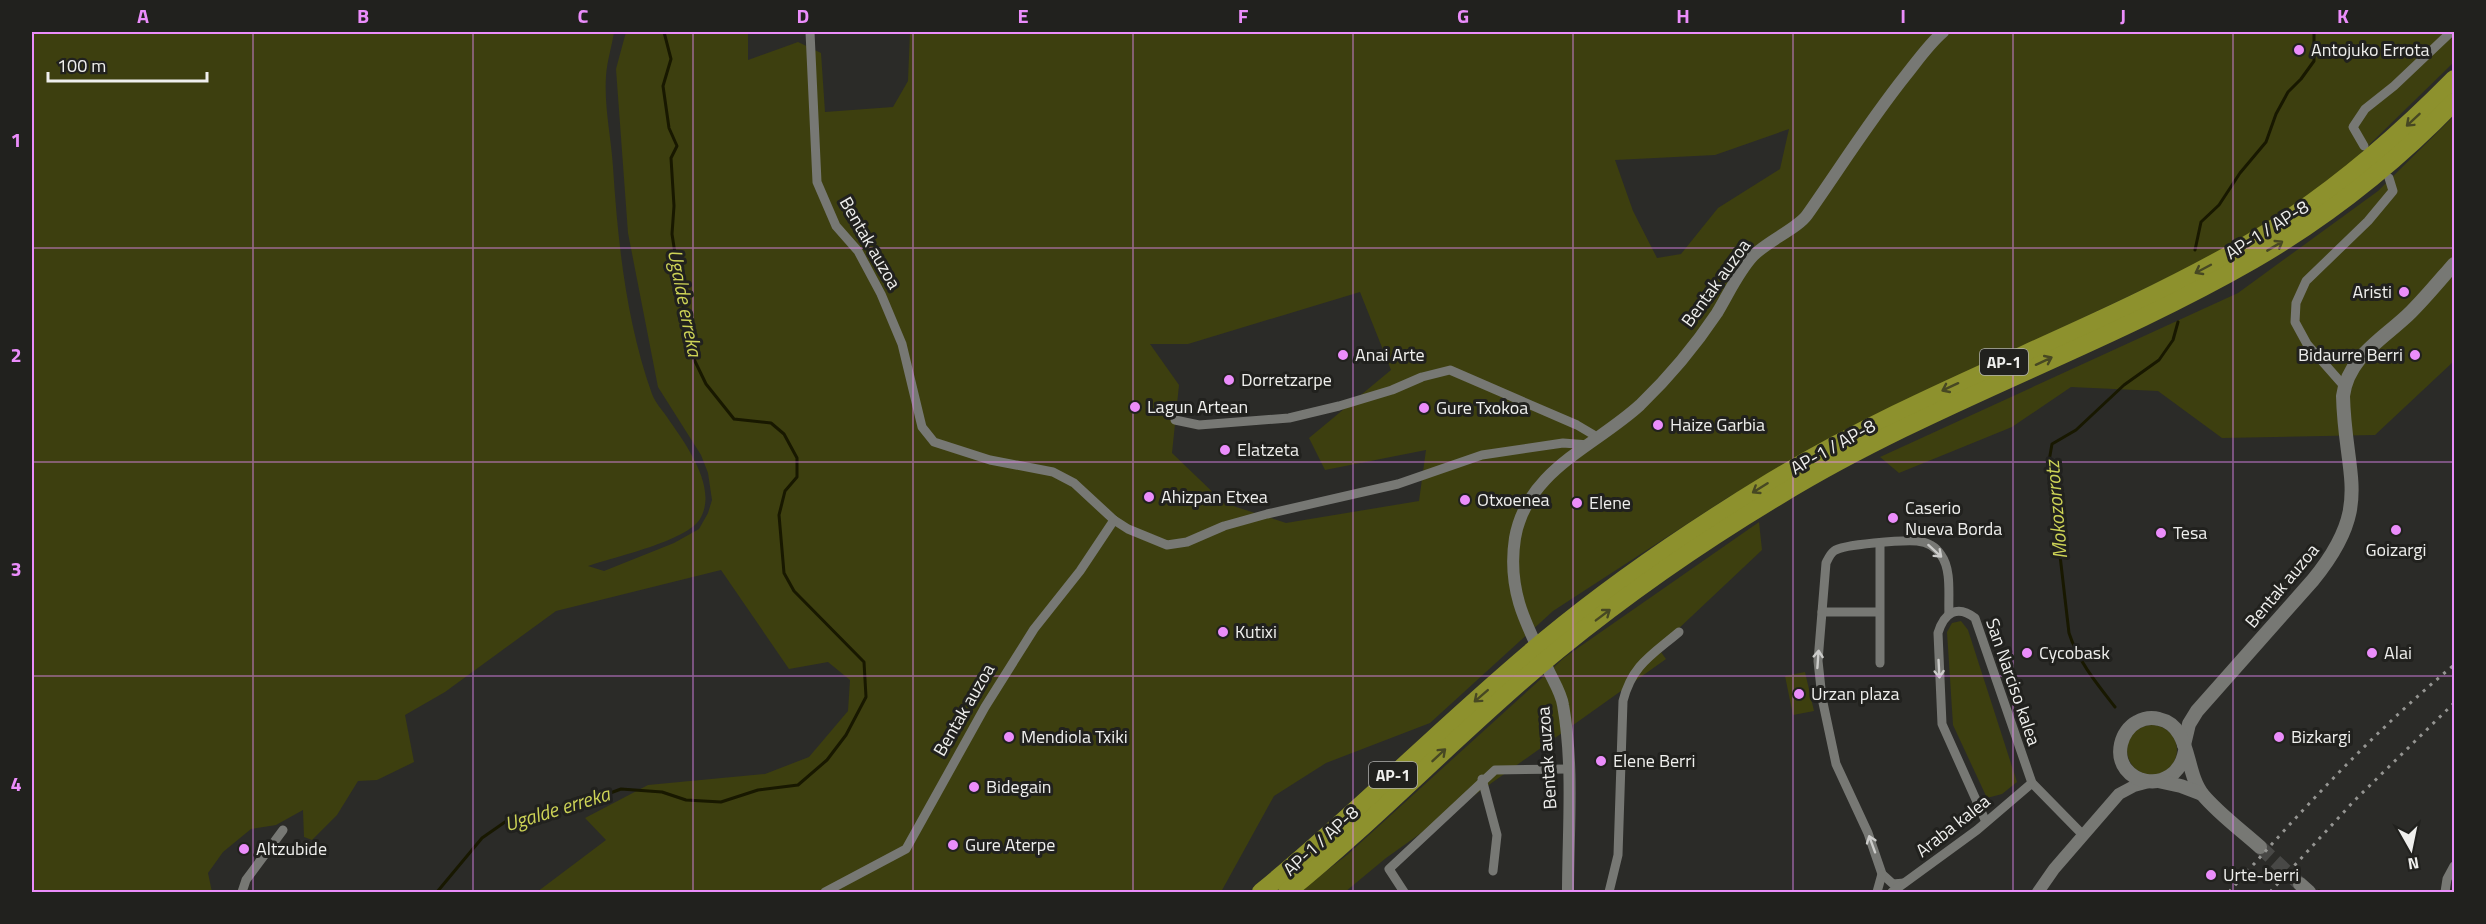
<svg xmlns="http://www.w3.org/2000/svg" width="2486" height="924" font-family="'Titillium Web',sans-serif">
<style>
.green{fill:#3d3f0f;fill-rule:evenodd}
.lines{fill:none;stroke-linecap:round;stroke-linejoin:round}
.stream{stroke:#181800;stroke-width:3}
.secondary-tunnel{stroke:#484846;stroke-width:14;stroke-dasharray:14 7;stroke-linecap:butt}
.minor{stroke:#777874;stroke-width:9}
.tertiary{stroke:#777874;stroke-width:12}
.secondary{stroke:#777874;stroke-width:14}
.motorway{stroke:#8d912d;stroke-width:18}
.rail{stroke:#959592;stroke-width:3;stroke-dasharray:3 6;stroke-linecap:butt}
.oneway{stroke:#474823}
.oneway2{stroke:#cbcbc9}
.grid{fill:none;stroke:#eb8dfb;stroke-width:1.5;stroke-opacity:0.55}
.poi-dot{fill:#eb8dfb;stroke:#21211e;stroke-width:2}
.labels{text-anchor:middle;stroke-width:6;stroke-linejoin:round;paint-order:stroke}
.shield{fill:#21211e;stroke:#b1b1af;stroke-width:1.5}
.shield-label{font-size:16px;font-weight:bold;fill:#efefed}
.poi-label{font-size:18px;fill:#efefed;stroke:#21211e;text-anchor:start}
.street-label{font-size:18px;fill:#efefed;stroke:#21211e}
.water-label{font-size:20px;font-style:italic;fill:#cdd356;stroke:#21211e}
.neatline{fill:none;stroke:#eb8dfb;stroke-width:2}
.grid-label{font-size:20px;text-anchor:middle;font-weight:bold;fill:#eb8dfb}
</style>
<rect width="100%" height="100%" fill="#2b2b28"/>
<g class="green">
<path d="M32,32H614C612,46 607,61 606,76C604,107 611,136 613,167C618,243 626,321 652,394C655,402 662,410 667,417C684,442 719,487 700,519C687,541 614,557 588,566L604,571L674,543L699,529L708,513L712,500L708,473L701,455L658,387L628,233L616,69L626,32H748V60L798,42L821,53L825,112L893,107L908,81L910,32H2454V62L2332,181L2243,242L1842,432L1727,498L1553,611L1430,723L1326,763L1274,796L1221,892H537L606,840L585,818L648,785L765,774L809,757L848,711L850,680L828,662L789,669L721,570L556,611L445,692L405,715L414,762L377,780L358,781L337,815L312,840L304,837L303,810L276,825L251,829L223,852L208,873L212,892H32ZM1789,129L1780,169L1718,208L1681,254L1657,258L1633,211L1615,160L1715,155ZM1360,292L1391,370L1309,438L1325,470L1426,450L1419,501L1286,523L1224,503L1172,453L1179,385L1150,344H1188Z"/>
<path d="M2454,116V361L2375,435L2222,438L2158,391L2071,387L2012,427L1899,473L1880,457L2238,293L2378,191Z"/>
<path d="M1759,522L1762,550L1658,648L1666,659L1386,858L1345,892H1299L1347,855L1565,657Z"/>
<path d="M1961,621L1968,630L2017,782L2002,794L1987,798L1953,725L1947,632L1952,623Z"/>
<path d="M1805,672L1814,711L1793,715L1785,676Z"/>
<circle cx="2152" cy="750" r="25"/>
</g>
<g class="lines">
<g class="stream">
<path d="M2195,250L2201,222L2219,205L2240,173L2266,142L2276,114L2288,92L2301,79L2314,61V32"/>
<path d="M2115,707C2097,684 2078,661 2069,633L2049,461L2052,444L2076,430L2124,385L2159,360L2173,340L2178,322"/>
<path d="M2319,891L2321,892"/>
<path d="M437,892L482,838L505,822L542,811L578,805L621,789L662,792L686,800L721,802L758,790L798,785L827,760L846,735L866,697L864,662L794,591L784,573L779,515L785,491L797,477V458L784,434L771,423L734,419L706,384L690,351L672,234L674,206L671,158L677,146L669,128L663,86L671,59L664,32"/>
</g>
<path class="secondary-tunnel" d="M2260,847L2300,884"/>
<g class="minor">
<path d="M810,32L817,182L836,226L858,251L881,294L902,344L922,427L934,442L990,460L1053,472L1074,483L1114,520L1128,529L1167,545L1187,542L1224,526L1267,514L1398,484L1482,455L1563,443L1589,445"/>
<path d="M2364,146L2353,127L2365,109L2394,86L2451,32"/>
<path d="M2344,386L2307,344L2295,322L2296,303L2306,281L2368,221L2393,191L2389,178"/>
<path d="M1175,420L1199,425L1289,418L1339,406L1392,390L1422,377L1450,370L1577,425L1599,438"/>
<path d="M1880,543V663"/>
<path d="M1822,612H1879"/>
<path d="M1482,779L1497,835L1493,871"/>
<path d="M1986,822L1942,724L1938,633C1944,613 1957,604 1975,618L2032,783L2083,835"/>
<path d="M1904,883L1893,884L1882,874L1868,833L1836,764L1822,698L1818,661L1826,563C1828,559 1830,554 1834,551C1843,544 1904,540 1917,541C1927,542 1936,547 1941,555C1952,570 1948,596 1949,614"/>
<path d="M242,892L246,880L283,830"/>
<path d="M825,892L906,849L985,707L1034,629L1080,571L1114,520"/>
<path d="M1404,892L1389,869L1495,770L1569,769"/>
<path d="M1609,892L1618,855L1623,701C1632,665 1652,655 1679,632"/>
<path d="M1877,892L1882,874"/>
<path d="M1892,892L1977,830L2032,783"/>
<path d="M2445,892L2447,879L2454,866"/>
</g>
<g class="tertiary">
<path d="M1568,892C1568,831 1574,766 1563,705C1561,692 1552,679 1547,667C1525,623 1507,589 1515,538C1527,470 1594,447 1640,405C1668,378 1695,346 1717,313C1728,295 1738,272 1753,256C1767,241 1797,229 1807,215C1840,168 1870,120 1906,75C1918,60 1929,44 1943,32"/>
<path d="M2038,892L2054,869L2119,794L2134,786L2149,782"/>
</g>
<g class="secondary">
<path d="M2184,745L2189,724L2197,711L2313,580C2374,505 2345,479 2343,396C2348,356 2385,338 2411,312C2426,297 2440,280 2454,264"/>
<path d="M2185,751C2176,799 2112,785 2121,744C2123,735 2129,726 2137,722C2144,718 2152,717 2159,719C2192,726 2184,772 2203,795C2219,814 2241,830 2260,847"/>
<path d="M2158,781L2181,786L2202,794"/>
<path d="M2300,884L2309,892"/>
</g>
<g class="motorway">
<path d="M1261,892C1359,812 1447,721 1545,640C1616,581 1693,529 1772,481C1923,389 2091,334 2243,247C2322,202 2391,143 2454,79"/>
<path d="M1287,892C1381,816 1464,727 1558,650C1628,593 1703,541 1780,495C1931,403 2100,348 2253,260C2327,217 2395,163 2454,102"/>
</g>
<g class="rail">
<path d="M2229,892C2300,812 2372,733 2454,665"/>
<path d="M2270,892L2354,801L2454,703"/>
</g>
</g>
<defs><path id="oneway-shaft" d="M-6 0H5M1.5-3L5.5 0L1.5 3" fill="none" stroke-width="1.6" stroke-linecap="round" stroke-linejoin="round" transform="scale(1.5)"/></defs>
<g class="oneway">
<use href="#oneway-shaft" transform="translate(2413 120) rotate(137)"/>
<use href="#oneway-shaft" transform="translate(2275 246) rotate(-31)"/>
<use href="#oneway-shaft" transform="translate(2203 269) rotate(152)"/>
<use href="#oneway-shaft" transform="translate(2044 361) rotate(-25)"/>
<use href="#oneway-shaft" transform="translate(1950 387) rotate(155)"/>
<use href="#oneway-shaft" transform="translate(1760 488) rotate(148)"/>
<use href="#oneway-shaft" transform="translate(1603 615) rotate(-37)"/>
<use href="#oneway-shaft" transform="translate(1481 696) rotate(139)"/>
<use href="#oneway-shaft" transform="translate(1439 755) rotate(-43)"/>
</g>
<g class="oneway2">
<use href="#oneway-shaft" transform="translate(1935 551) rotate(42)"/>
<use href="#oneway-shaft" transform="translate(1818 659) rotate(-86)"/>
<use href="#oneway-shaft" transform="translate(1939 669) rotate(87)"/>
<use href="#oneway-shaft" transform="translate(1872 844) rotate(-110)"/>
</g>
<path class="grid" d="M253,32V892M473,32V892M693,32V892M913,32V892M1133,32V892M1353,32V892M1573,32V892M1793,32V892M2013,32V892M2233,32V892M32,248H2454M32,462H2454M32,676H2454"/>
<g class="poi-dot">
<circle cx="2299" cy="50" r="6"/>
<circle cx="2404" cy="292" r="6"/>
<circle cx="1343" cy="355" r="6"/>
<circle cx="2415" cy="355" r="6"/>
<circle cx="1229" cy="380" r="6"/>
<circle cx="1135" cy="407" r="6"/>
<circle cx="1424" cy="408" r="6"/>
<circle cx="1658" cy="425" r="6"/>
<circle cx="1225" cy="450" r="6"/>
<circle cx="1149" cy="497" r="6"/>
<circle cx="1465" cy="500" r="6"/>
<circle cx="1577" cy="503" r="6"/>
<circle cx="1893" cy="518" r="6"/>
<circle cx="2396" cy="530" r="6"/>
<circle cx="2161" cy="533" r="6"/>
<circle cx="1223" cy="632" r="6"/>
<circle cx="2027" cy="653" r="6"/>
<circle cx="2372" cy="653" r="6"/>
<circle cx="1799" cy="694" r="6"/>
<circle cx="1009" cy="737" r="6"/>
<circle cx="2279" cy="737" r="6"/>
<circle cx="1601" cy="761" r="6"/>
<circle cx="974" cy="787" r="6"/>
<circle cx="953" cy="845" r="6"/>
<circle cx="244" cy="849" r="6"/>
<circle cx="2211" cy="875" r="6"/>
</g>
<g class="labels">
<g class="shield">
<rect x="1980" y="349" width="48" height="26" rx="4.5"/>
<rect x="1369" y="762" width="48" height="26" rx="4.5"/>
</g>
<g class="shield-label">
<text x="2004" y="368">AP-1</text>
<text x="1393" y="781">AP-1</text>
</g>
<g class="poi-label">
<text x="2311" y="56">Antojuko Errota</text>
<text x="2392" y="298" text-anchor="end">Aristi</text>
<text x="1355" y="361">Anai Arte</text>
<text x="2403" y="361" text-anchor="end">Bidaurre Berri</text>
<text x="1241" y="386">Dorretzarpe</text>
<text x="1147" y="413">Lagun Artean</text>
<text x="1436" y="414">Gure Txokoa</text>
<text x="1670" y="431">Haize Garbia</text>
<text x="1237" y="456">Elatzeta</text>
<text x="1161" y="503">Ahizpan Etxea</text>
<text x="1477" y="506">Otxoenea</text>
<text x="1589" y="509">Elene</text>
<text x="1905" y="514">Caserio<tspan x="1905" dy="21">Nueva Borda</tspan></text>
<text x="2173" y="539">Tesa</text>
<text x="2396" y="556" text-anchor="middle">Goizargi</text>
<text x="1235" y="638">Kutixi</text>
<text x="2039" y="659">Cycobask</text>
<text x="2384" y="659">Alai</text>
<text x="1811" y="700">Urzan plaza</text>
<text x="1021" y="743">Mendiola Txiki</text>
<text x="2291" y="743">Bizkargi</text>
<text x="1613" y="767">Elene Berri</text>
<text x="986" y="793">Bidegain</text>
<text x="965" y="851">Gure Aterpe</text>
<text x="256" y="855">Altzubide</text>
<text x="2223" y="881">Urte-berri</text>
</g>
<g class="street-label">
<text transform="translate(2267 230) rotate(-32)" y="6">AP-1 / AP-8</text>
<text transform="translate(870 243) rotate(60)" y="6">Bentak auzoa</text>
<text transform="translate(1716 283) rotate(-54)" y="6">Bentak auzoa</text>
<text transform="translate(1833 447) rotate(-29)" y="6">AP-1 / AP-8</text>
<text transform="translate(2282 586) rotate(-50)" y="6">Bentak auzoa</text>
<text transform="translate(2013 682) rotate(71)" y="6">San Narciso kalea</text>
<text transform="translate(964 710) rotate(-60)" y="6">Bentak auzoa</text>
<text transform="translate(1547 758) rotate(-94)" y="6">Bentak auzoa</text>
<text transform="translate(1953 826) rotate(-38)" y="6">Araba kalea</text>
<text transform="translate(1321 841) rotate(-42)" y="6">AP-1 / AP-8</text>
</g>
<g class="water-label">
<text transform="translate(685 303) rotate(79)" y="7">Ugalde erreka</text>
<text transform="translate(2056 510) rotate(-95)" y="7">Mokozorrotz</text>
<text transform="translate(557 809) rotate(-17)" y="7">Ugalde erreka</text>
</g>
</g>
<rect width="2486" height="924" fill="none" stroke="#21211e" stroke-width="66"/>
<g transform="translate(2411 849) rotate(171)" stroke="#21211e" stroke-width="4.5" paint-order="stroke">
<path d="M0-4.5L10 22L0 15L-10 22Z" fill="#efefed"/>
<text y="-9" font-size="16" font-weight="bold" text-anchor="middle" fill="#efefed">N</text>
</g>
<path d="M48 72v9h159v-9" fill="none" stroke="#efefed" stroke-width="3"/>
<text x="57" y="72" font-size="18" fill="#efefed" stroke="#21211e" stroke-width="4.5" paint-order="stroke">100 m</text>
<rect x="33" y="33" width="2420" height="858" class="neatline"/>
<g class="grid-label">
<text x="143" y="23">A</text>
<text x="363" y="23">B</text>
<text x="583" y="23">C</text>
<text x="803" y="23">D</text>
<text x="1023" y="23">E</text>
<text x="1243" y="23">F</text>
<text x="1463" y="23">G</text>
<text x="1683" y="23">H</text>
<text x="1903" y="23">I</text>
<text x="2123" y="23">J</text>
<text x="2343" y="23">K</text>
<text x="16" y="147">1</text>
<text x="16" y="362">2</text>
<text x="16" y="576">3</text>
<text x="16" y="791">4</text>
</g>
</svg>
